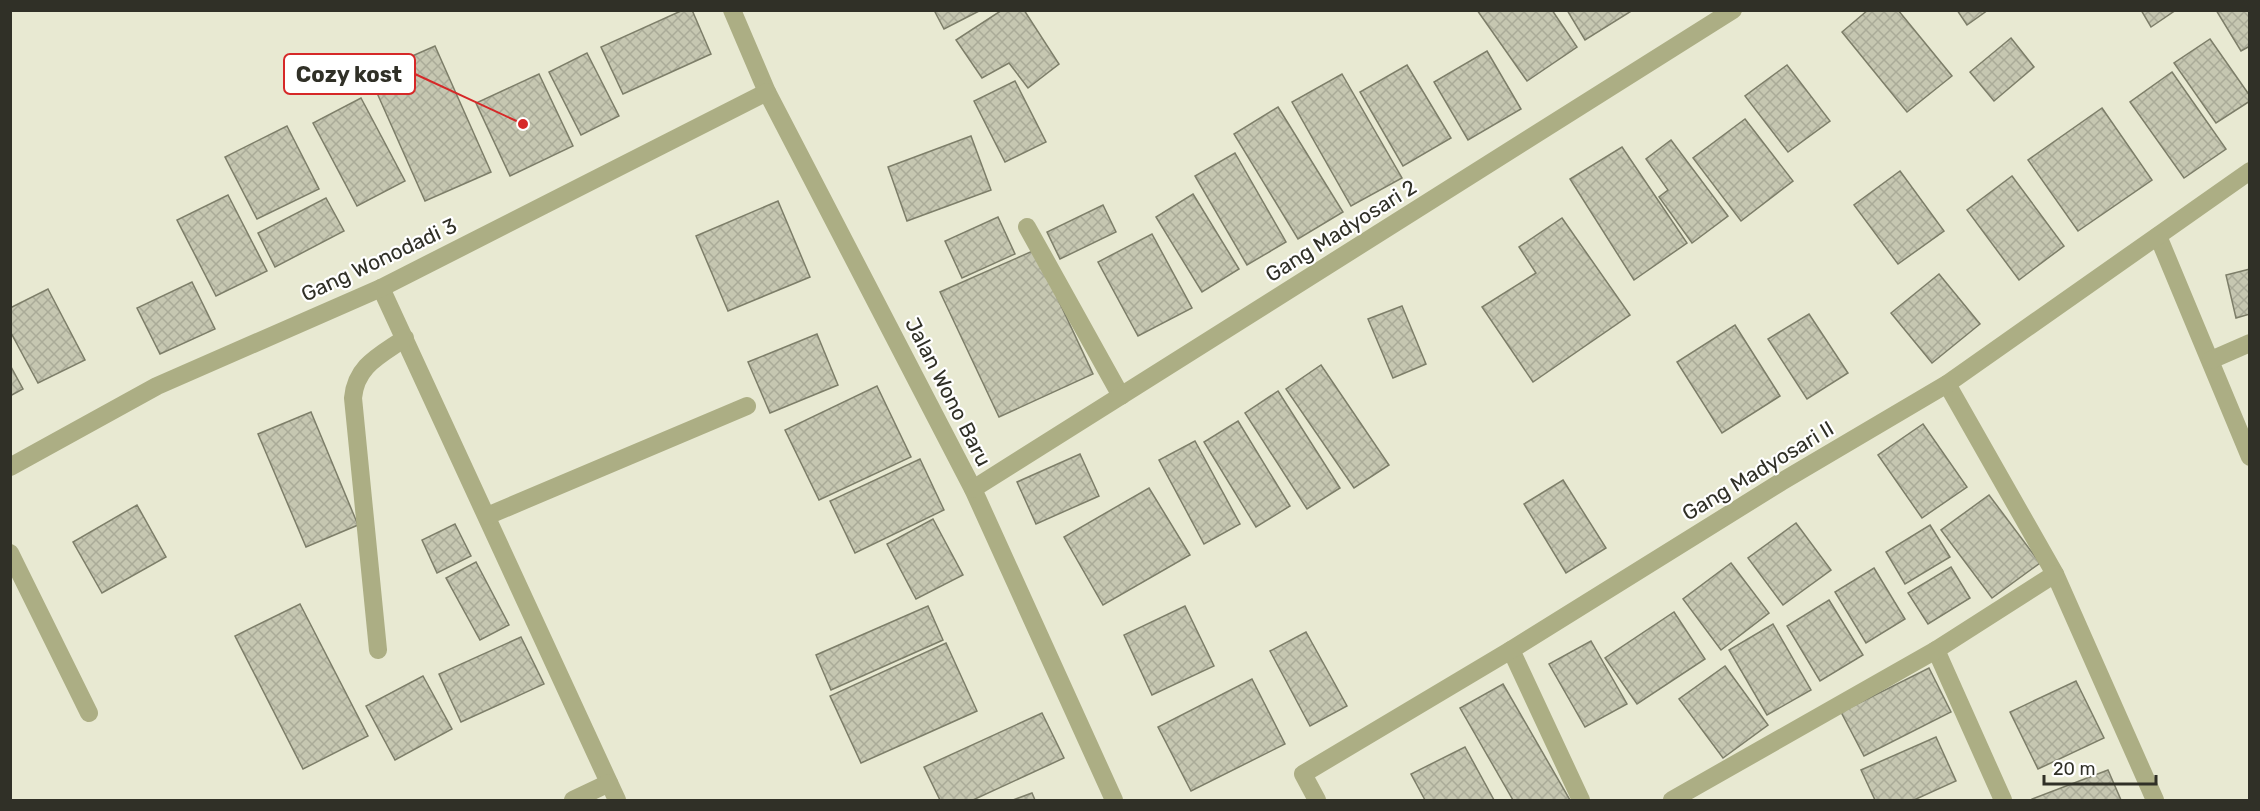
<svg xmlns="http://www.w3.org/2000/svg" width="2260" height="811" font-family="Rubik,sans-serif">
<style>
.building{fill:url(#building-cross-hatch);stroke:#7d7e69;stroke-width:1.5}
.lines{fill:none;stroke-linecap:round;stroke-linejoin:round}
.street{stroke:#acae84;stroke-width:18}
.labels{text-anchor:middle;stroke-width:4.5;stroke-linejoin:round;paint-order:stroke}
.street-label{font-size:21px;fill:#303027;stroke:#fff}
.leader{fill:none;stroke:#d62828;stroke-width:2}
.callout-dot{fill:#d62828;stroke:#fff;stroke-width:2}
.callout{fill:#fff;stroke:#d62828;stroke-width:2}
.callout-label{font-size:22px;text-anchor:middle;font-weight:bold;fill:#303027}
</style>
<defs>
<pattern id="building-cross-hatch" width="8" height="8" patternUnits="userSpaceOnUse" patternTransform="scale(1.5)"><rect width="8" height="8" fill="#c6c7b1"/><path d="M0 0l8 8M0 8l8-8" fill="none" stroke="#aaab98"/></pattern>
</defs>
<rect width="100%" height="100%" fill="#e8e9d2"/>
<g class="building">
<path d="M683,10H692L711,54L623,94L601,47Z"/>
<path d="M934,10H981L944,29Z"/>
<path d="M1002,10H1024L1059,64L1028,88L1009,63L982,78L956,40Z"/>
<path d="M1477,10H1552L1577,47L1527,81Z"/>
<path d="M1567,10H1633L1585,40Z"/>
<path d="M1868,10H1898L1952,76L1907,112L1842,32Z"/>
<path d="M1957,10H1988L1967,25Z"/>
<path d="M2141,10H2176L2151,27Z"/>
<path d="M2216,10H2250V46L2241,51Z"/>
<path d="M2011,38L2034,67L1994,101L1970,72Z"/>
<path d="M2210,39L2250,96V101L2216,123L2174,63Z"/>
<path d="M435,46L491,172L425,201L369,75Z"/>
<path d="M1487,51L1521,109L1468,140L1434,82Z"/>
<path d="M587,53L619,116L581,135L549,72Z"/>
<path d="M1407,65L1451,138L1403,166L1360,92Z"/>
<path d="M1787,65L1830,121L1788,152L1745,96Z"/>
<path d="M2172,72L2226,149L2184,178L2130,102Z"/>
<path d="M539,74L573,146L510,176L476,103Z"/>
<path d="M1342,74L1402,178L1351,206L1292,102Z"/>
<path d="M1015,81L1046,142L1005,162L974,101Z"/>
<path d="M361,98L405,181L357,206L313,123Z"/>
<path d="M1278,107L1343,212L1298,239L1234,134Z"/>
<path d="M2102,108L2152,180L2078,231L2028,160Z"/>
<path d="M1745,119L1793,181L1741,221L1693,158Z"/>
<path d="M287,126L319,189L257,219L225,157Z"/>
<path d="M971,136L991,190L907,221L888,167Z"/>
<path d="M1671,140L1728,216L1692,243L1659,197L1668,190L1646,159Z"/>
<path d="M1622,147L1687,243L1634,280L1570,179Z"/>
<path d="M1235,153L1286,242L1247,265L1195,176Z"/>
<path d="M1900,171L1944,231L1898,264L1854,205Z"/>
<path d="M2012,176L2064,246L2019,280L1967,210Z"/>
<path d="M1193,194L1239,269L1202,292L1156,217Z"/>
<path d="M228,195L267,271L216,296L177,220Z"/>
<path d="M326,198L344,231L275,267L258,233Z"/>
<path d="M778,201L810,277L728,311L696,236Z"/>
<path d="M1103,205L1116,232L1060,259L1047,232Z"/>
<path d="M998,217L1015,254L962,278L945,241Z"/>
<path d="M1562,218L1630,315L1533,382L1482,307L1536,273L1519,247Z"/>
<path d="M1152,234L1192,308L1138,336L1098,262Z"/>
<path d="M1035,250L1093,374L999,417L940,292Z"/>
<path d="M2250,269V314L2236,318L2226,275Z"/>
<path d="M1939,274L1980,324L1932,363L1891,313Z"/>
<path d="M192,282L215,329L160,354L137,308Z"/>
<path d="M48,289L85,360L38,383L10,331V308Z"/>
<path d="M1402,306L1426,364L1393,378L1368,319Z"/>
<path d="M1809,314L1848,373L1807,399L1768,339Z"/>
<path d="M1735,325L1780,396L1722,433L1677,362Z"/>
<path d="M817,334L838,385L770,413L748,362Z"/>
<path d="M10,365L23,389L10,396Z"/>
<path d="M1321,365L1389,465L1354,488L1286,389Z"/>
<path d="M877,386L911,457L819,500L785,430Z"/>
<path d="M1278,391L1340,488L1307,509L1245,413Z"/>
<path d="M311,412L358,525L306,547L258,434Z"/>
<path d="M1238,421L1290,506L1256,527L1204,442Z"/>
<path d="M1923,424L1967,487L1922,518L1878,455Z"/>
<path d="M1195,441L1240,524L1204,544L1159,460Z"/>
<path d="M1080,454L1099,496L1036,524L1017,482Z"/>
<path d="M920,459L944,510L855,553L830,501Z"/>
<path d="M1563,480L1606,548L1566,573L1524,504Z"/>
<path d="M1149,488L1190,555L1103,605L1064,537Z"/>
<path d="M1989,495L2040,563L1992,598L1941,530Z"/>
<path d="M137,505L166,557L102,593L73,542Z"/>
<path d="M933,519L963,575L916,599L887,544Z"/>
<path d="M1796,523L1831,570L1783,605L1748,558Z"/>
<path d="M455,524L471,556L437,573L422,540Z"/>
<path d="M1930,525L1950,557L1905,584L1886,552Z"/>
<path d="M476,562L509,625L480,640L446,578Z"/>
<path d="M1731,563L1769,613L1721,650L1683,599Z"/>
<path d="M1951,567L1970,598L1928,624L1908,593Z"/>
<path d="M1874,568L1905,619L1866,643L1835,592Z"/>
<path d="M1829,600L1863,655L1820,681L1787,626Z"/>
<path d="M300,604L368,736L303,769L235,636Z"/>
<path d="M928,606L943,640L831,690L816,655Z"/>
<path d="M1185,606L1214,666L1152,695L1124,635Z"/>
<path d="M1674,612L1705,659L1637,704L1605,658Z"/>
<path d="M1773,624L1811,690L1767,715L1729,650Z"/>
<path d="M1306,632L1347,706L1310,726L1270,651Z"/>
<path d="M521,637L544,684L461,722L439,674Z"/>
<path d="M1591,641L1627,704L1585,727L1549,664Z"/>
<path d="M946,643L977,711L861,763L830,696Z"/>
<path d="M1725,666L1768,725L1723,758L1679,699Z"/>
<path d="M1929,668L1951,712L1864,756L1841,712Z"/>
<path d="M423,676L452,729L395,760L366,706Z"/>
<path d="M1252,679L1285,744L1191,791L1158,727Z"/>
<path d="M2076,681L2104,738L2038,769L2010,712Z"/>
<path d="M1503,684L1570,800H1513L1460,708Z"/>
<path d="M1042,713L1064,758L973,800H940L924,767Z"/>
<path d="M1936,737L1956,781L1914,800H1875L1861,770Z"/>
<path d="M1465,747L1494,800H1425L1411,774Z"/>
<path d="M2108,770L2121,800H2032V799Z"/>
<path d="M1032,793L1035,800H1013Z"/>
</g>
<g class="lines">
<g class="street">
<path d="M732,10L767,92L973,489L1114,800"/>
<path d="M1027,227L1121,396"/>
<path d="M2158,236L2250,457"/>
<path d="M381,288L617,800"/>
<path d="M2211,360L2250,343"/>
<path d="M1947,384L2055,574L2155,800"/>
<path d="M10,467L157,386L381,288L767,92"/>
<path d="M973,489L1733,10"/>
<path d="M487,516L747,406"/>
<path d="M10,553L89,713"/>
<path d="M378,650L353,398C356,365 381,355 405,338"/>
<path d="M1511,650L1581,800"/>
<path d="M1936,650L2003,800"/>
<path d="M573,800L609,783"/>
<path d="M1317,800L1303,774L1511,650L1781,482L1947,384L2250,171"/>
<path d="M1672,800L1936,650L2055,574"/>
</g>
</g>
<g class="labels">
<g class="street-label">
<text transform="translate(1341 231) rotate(-32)" y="7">Gang Madyosari 2</text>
<text transform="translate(379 260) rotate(-25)" y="7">Gang Wonodadi 3</text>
<text transform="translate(948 392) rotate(63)" y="7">Jalan Wono Baru</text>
<text transform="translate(1758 471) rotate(-31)" y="7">Gang Madyosari II</text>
</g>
</g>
<path class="leader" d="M523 124L415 74"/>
<circle class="callout-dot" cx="523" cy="124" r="6"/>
<rect class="callout" x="284" y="54" width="131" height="40" rx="6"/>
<g class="callout-label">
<text x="349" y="82">Cozy kost</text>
</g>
<rect width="2260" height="811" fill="none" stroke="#303027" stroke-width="24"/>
<path d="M2044 775v9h112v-9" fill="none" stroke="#303027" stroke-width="3"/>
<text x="2053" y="775" font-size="18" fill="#303027" stroke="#ffffff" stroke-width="4.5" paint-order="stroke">20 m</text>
</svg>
